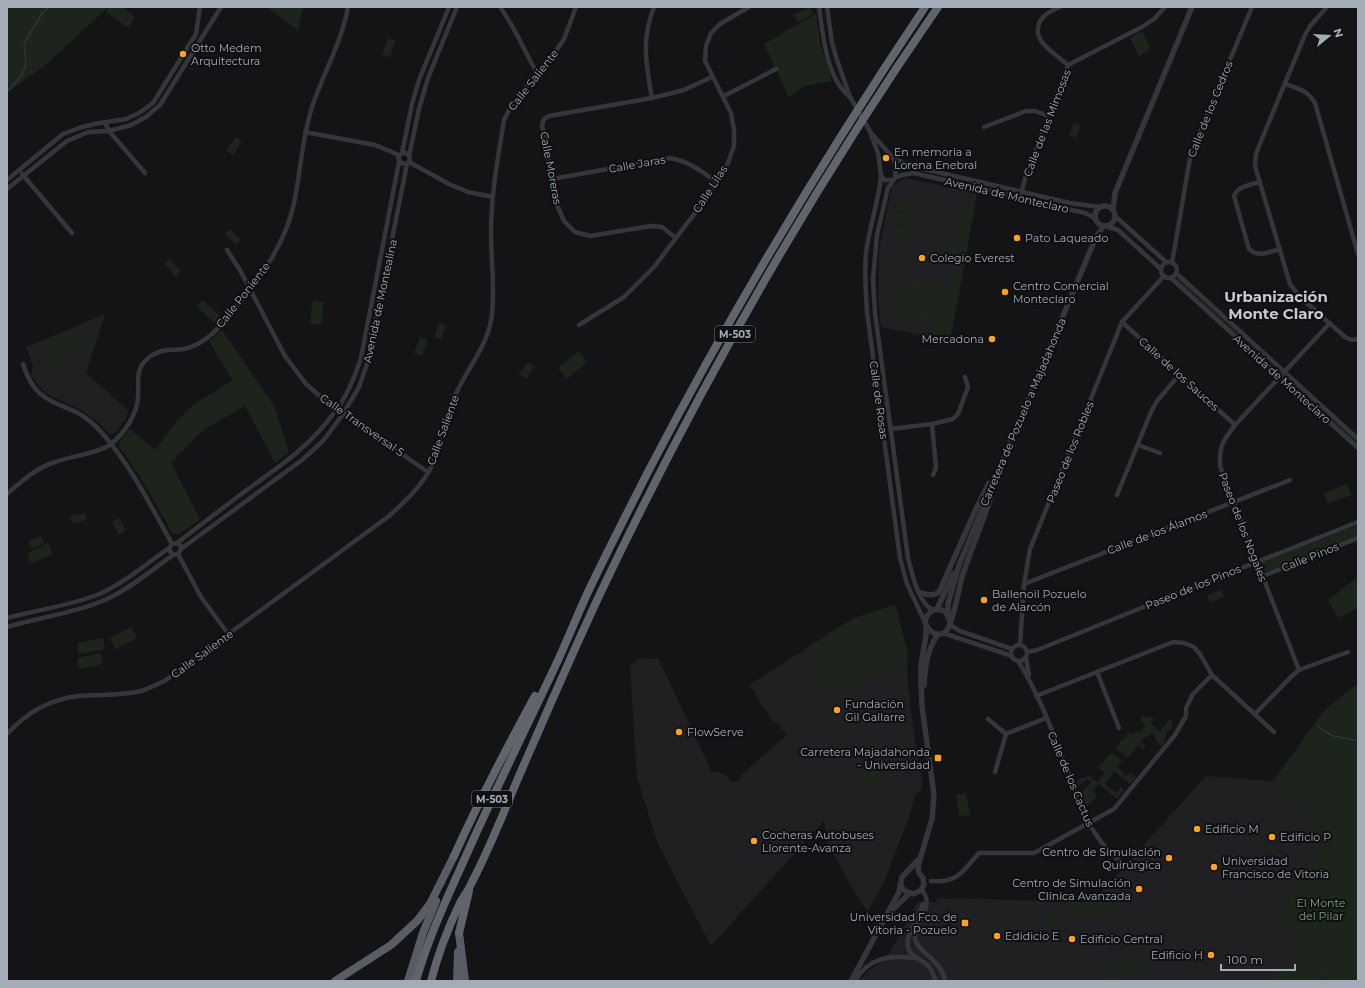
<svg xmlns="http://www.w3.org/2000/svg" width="1365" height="988" font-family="Montserrat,sans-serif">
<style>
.built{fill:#202023}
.green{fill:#1c241c}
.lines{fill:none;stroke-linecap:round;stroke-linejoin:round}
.stream{stroke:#29353b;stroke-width:1.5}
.minor{stroke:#35363b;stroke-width:4.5}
.tertiary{stroke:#35363b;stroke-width:5.5}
.trunk{stroke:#585c64;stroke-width:8}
.motorway{stroke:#60656d;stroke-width:8}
.poi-dot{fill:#ffa223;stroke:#0f0f11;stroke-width:1.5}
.labels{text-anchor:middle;stroke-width:4;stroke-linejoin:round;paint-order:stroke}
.shield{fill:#0f0f11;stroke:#777d86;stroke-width:1}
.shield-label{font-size:10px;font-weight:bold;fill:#a4acb8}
.poi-label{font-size:11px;fill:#a4acb8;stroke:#0f0f11;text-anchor:start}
.street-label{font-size:11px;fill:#a4acb8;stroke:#0f0f11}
.park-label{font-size:11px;fill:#7ba479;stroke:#0f0f11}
.district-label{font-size:15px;font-weight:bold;fill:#c6cad3;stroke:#0f0f11}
</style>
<rect width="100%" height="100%" fill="#141416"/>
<g class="built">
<path d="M905,178L977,193L950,341L881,327L878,297L879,250L892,186Z"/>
<path d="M105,314L86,373L129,411L125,420L114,434H109L96,421L83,411L45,393L31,376L33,366L26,347Z"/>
<path d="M895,605L907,649L908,691L910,695V706L919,766L922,778V790L915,795L911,811L884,883L868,911L862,904L847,879L827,842L824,821L711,946L658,844L637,778L630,666L637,659L658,658L712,772L718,771L726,776L732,782L739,781L741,775L787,735L778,724L772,720L758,700L755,692L749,685L854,618Z"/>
<path d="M1206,776L1273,781L1312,814L1326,837L1272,917L1292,933L1295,956L1329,981H859L869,970L880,963L889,954L918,901L922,903L931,902L935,903L937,898L1092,902Z"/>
</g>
<g class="green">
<path d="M7,7H108L49,62L7,93Z"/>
<path d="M109,7H122L135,17L128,28L106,12Z"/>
<path d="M266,7H303L298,30Z"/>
<path d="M809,7L814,14L798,22L794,15Z"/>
<path d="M816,14L820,44L832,81L805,86L789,97L764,44Z"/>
<path d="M1142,31L1151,49L1139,56L1130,38Z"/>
<path d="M388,38L395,41L390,57L382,55Z"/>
<path d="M1074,122L1081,125L1076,138L1069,135Z"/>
<path d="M236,137L242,141L233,155L226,150Z"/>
<path d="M897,200L916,203L914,214L896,211Z"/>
<path d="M962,202L975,205L972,223L959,221Z"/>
<path d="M895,213L914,216L912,227L893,223Z"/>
<path d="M958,222L971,225L968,245L955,242Z"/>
<path d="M893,225L911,228L910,239L891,236Z"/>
<path d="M230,229L241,240L236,245L225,234Z"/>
<path d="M954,243L968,246L964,267L950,264Z"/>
<path d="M170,259L181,271L176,277L164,264Z"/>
<path d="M955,269L963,271L960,288L952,286Z"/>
<path d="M903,279L960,289L950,341L927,337L930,320L897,314Z"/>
<path d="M1177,279H1179L1272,365L1271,367L1177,281Z"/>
<path d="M203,300L220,316L214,323L196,306Z"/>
<path d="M313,300L324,302L321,325L310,324Z"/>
<path d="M88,323L95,341L85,346L77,327Z"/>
<path d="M439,323L446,325L441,339L434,337Z"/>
<path d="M76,327L86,350L50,366L40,342Z"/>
<path d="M222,330L275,407L289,452L275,463L245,406L203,430L171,463L200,519L178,535L172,533C156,503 140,474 119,447L120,441L130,429L155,450L176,422L193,405L232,380L209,341Z"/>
<path d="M420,337L428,340L422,356L414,353Z"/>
<path d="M579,351L587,362L567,379L558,368Z"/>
<path d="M528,362L534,367L526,379L519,374Z"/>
<path d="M1289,381H1291L1358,442V446L1289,383Z"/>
<path d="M1347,484L1351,495L1328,504L1324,493Z"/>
<path d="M86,513L87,520L72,523L70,516Z"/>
<path d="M119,518L126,531L119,535L112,522Z"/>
<path d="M1358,525V536L1266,572L1263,571L1261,566L1263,562Z"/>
<path d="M41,536L45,543L32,549L28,542Z"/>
<path d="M48,543L53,554L32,564L27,554Z"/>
<path d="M1358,577V608L1338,618L1328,600Z"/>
<path d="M1221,590L1224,597L1210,602L1207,595Z"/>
<path d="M895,605L907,649L908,659L887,676L861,681L827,696L808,647L854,618Z"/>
<path d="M131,627L137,638L115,649L110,638Z"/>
<path d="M103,638L105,649L79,654L77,643Z"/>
<path d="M101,653L103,664L79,669L77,658Z"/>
<path d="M1358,685V981H1329L1295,956L1292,933L1272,917L1326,837L1311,814L1273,781L1323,712L1353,687Z"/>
<path d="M1143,715L1147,718L1150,716L1154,719L1151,724L1160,731L1170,719L1172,722V728C1164,732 1167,739 1162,746L1155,740L1156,738L1151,733L1149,736L1145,737L1140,742L1146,746L1143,749L1138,745L1128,758L1115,748L1129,733L1133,735L1136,731L1141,732L1146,725L1140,720Z"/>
<path d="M1112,752L1122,761L1117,767L1126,776L1130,772L1136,777L1130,784L1114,771L1112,773L1113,774L1105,784L1116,793L1121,787L1124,790L1117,799L1099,784L1093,790L1096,793L1095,794L1097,796L1087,807L1081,793L1091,782L1087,779L1078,786L1076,780L1089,776L1097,782L1105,773L1098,768Z"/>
<path d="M878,767L883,784L863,790L858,773Z"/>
<path d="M966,793L970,815L959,816L956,795Z"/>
<path d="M1107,890H1111L1114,903L1115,902L1118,911L1078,921C1073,918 1074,911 1068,909L1067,902H1096Z"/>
<path d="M1054,911L1067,915L1069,917L1068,921L1055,925L1048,924L1045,921C1044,915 1048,912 1054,911Z"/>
<path d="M1146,955L1150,970L1121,977L1118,962Z"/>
<path d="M1289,955L1323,981H1269Z"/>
<path d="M1111,960L1116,980L1105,981L1100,962Z"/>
</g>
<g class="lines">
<g class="stream">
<path d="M7,92L22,75L26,64L24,44L42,13L49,7"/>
<path d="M1318,727L1333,736L1358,741"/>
</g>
<g class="minor">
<path d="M500,7C515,27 524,51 537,73"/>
<path d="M819,7C823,34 826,79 850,97"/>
<path d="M827,7L832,43L837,60L850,97L871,133L894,159L896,168L895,178L888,188L877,235L873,279L875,313L908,558C912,573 918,603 933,610"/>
<path d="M1060,7C1048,12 1036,18 1038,34C1039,36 1040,40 1042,42C1048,50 1060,58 1068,65"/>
<path d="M1327,7L1310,26L1305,35L1259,146L1256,154L1255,166L1290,284L1299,296L1345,337L1352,340L1358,339"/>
<path d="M1285,84C1299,89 1307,90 1315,103L1358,254"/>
<path d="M724,96L776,69"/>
<path d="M652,98C646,64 641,40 654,7"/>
<path d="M105,123L109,131L145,173"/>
<path d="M984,127L1026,111H1035L1049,116"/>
<path d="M305,132L375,145L399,155"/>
<path d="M871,135L878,153L881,175L884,180H893"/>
<path d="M402,153H406L409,156L410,160L407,164L401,163L398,157L402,153L412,104L419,80L449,7"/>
<path d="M409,156L419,109L428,78L457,7"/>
<path d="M894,159L915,167L1070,203L1100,207"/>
<path d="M409,162L449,184L468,192L493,197"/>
<path d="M22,174L72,233"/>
<path d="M881,175C879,201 869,227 866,253C864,273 866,292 867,312L900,558L907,584L925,622"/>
<path d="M895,178L902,175L914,173L1085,213L1091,216L1095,219"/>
<path d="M552,179L669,158C689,161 701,171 717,182"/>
<path d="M7,180L63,134L79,128L94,124L126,119L139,113L153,103L196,34L200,7"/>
<path d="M1260,182C1250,185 1238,186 1234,196L1249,249C1258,258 1269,252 1280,249"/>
<path d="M7,189L67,141L88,132L109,131L131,125L146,117L160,105L221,7"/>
<path d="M1020,197L1026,175L1068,65L1142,27L1154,19L1165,7"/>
<path d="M1115,216L1166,262"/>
<path d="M1108,227L1118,230L1161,269"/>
<path d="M676,238L662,227L651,226L590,236L575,232L564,221L557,205L542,125L544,119L549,116L652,98L684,90L712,77"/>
<path d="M227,250L240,270L285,356L306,384L329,404L428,472"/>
<circle cx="1169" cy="270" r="8"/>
<path d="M1172,263L1189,164L1192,151L1252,7"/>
<path d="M1176,273L1358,439"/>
<path d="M1171,278L1358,448"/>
<path d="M1122,322L1235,425"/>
<path d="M579,325L624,297L654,267L698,209L717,182L728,163L734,146V130L731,113L705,61L706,46L711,33L720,24L749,7"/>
<path d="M23,364C27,377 33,390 46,398C55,404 66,407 76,412C86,417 95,425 102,433C131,466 151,506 172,544"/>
<path d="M932,424L936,468L933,475"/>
<path d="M890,429L932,424L953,419L958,414L968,387L965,377"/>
<path d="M1138,445L1160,453"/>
<path d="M7,494C22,481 36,468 55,462C71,456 97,454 111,444C124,434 137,414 138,398C139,384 135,372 145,361C158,348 168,351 184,349C194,347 205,340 212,334C222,325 230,314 238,304C263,274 286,242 294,203C301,170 302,136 313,104C324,72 342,41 348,7"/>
<path d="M1117,495L1151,412L1157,401L1180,374"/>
<path d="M177,543L181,546V549L178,554L173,555L169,550V548L172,544L177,543C203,523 229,503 255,484C286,462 314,442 336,410C348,395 355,376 361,358L399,162"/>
<path d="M181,549L302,460L323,441L343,414L359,387L367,364L407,164"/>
<path d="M178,554L201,597L229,635"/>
<path d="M1263,576L1358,538"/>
<path d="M1024,584L1290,480"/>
<path d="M7,618C37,610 68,606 97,595C123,584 146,564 169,548"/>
<path d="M950,625L960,631L1012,649"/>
<path d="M7,627C40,617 76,613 107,599C131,588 152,570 173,555"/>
<path d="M943,633L1012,656"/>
<circle cx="1019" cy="653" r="8"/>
<path d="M1020,645L1024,584L1030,549L1122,322L1164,276"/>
<path d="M1027,652L1037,650L1171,596L1358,522"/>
<path d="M1026,658L1029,675"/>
<path d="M1018,661C1041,697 1055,739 1071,779C1084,812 1091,838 1121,862"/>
<path d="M1299,670L1220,466C1219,445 1223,441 1235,425L1329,324"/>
<path d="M1097,672L1119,728"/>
<path d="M1036,696L1173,642L1184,643L1194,647L1200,654L1212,675L1274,732"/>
<path d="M1255,714L1292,676L1299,670L1348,652"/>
<path d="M988,719L1006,734L995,772"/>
<path d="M7,734C26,713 51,699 79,696C100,694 121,696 141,691C150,688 158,684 166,680L389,516C409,498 428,480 437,454C443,435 446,414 455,396C467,368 489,345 492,314C495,287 491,259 491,232C491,195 498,157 504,120L509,110L537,73L553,55L564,39L576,7"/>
<path d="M1006,734L1046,718"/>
<path d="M931,881C958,883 962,872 979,853H1034L1114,809L1175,735L1186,716V708L1193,694L1212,675"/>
<path d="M921,889C937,906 914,921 915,939C917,952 942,960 945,981"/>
<path d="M923,904L908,938C905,958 920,956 929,967C932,971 934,976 936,981"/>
<path d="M855,981C869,957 890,955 915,958"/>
</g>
<g class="tertiary">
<circle cx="1105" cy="216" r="10"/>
<path d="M1113,210L1115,193L1192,7"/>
<path d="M919,592C926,595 933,597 939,592L976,509L989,483"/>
<path d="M937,609L954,573"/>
<path d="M948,615V604L959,565L1096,237L1103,227"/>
<path d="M950,622L946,612C936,606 927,611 925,622C928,631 938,640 947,630C953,623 959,588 962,577C971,550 982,524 991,497"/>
<path d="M924,685C925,667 927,650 938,634"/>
<path d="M900,885L905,891L913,894L920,891L924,885L923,878L919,873L918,866L932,819L934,795L922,706L921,683V665L926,635V627"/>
<path d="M892,910L910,893"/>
<path d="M851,981L899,892L902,877L918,860"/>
</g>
<g class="trunk">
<path d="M459,933L465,981"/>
<path d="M335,981L391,945L417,921L430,904L454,856"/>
<path d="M408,981L423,933L436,901"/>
<path d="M457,981L458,952"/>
</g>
<g class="motorway">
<path d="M454,856C479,801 506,749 535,696"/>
<path d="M459,933L469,891"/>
<path d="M416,981C428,938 447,898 465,858C493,795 523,734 552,673C565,646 576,618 588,592C608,550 629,509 650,468C733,309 825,156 925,7"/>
<path d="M431,981C438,954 448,928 460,903C463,897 468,891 471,884C488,852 502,817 516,783C543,721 570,658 599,596C696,392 809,193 938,7"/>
</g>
</g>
<g class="poi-dot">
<circle cx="183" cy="54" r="4"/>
<circle cx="886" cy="158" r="4"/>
<circle cx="1017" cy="238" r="4"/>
<circle cx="922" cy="258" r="4"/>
<circle cx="1005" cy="292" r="4"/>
<circle cx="992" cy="339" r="4"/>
<circle cx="984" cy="600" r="4"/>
<circle cx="837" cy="710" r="4"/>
<circle cx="679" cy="732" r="4"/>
<rect x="934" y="754" width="8" height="8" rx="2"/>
<circle cx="1197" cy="829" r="4"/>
<circle cx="1272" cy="837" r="4"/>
<circle cx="754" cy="841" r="4"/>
<circle cx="1169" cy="858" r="4"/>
<circle cx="1214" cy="867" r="4"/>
<circle cx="1139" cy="889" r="4"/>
<rect x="961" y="919" width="8" height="8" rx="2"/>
<circle cx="997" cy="936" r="4"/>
<circle cx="1072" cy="939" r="4"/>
<circle cx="1211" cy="955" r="4"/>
</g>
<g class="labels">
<g class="shield">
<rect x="715" y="326" width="40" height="16" rx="3"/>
<rect x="472" y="791" width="40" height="16" rx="3"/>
</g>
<g class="shield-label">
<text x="735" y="338">M-503</text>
<text x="492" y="803">M-503</text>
</g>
<g class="poi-label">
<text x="191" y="52">Otto Medem<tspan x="191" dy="13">Arquitectura</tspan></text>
<text x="894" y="156">En memoria a<tspan x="894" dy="13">Lorena Enebral</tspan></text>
<text x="1025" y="242">Pato Laqueado</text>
<text x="930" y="262">Colegio Everest</text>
<text x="1013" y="290">Centro Comercial<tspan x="1013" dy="13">Monteclaro</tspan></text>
<text x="984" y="343" text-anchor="end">Mercadona</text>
<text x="992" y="598">Ballenoil Pozuelo<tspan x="992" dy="13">de Alarcón</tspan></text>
<text x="845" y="708">Fundación<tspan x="845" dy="13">Gil Gallarre</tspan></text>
<text x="687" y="736">FlowServe</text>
<text x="930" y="756" text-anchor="end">Carretera Majadahonda<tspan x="930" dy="13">- Universidad</tspan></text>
<text x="1205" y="833">Edificio M</text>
<text x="762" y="839">Cocheras Autobuses<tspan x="762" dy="13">Llorente-Avanza</tspan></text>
<text x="1280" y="841">Edificio P</text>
<text x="1161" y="856" text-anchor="end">Centro de Simulación<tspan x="1161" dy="13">Quirúrgica</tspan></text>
<text x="1222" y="865">Universidad<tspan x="1222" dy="13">Francisco de Vitoria</tspan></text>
<text x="1131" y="887" text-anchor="end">Centro de Simulación<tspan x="1131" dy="13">Clínica Avanzada</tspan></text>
<text x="957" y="921" text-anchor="end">Universidad Fco. de<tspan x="957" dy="13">Vitoria - Pozuelo</tspan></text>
<text x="1005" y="940">Edidicio E</text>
<text x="1080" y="943">Edificio Central</text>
<text x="1203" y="959" text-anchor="end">Edificio H</text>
</g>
<g class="street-label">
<text transform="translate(533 80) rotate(-52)" y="4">Calle Saliente</text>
<text transform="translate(1210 109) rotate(-68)" y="4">Calle de los Cedros</text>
<text transform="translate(1047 123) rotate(-69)" y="4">Calle de las Mimosas</text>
<text transform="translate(637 164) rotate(-10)" y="4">Calle Jaras</text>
<text transform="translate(551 168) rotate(79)" y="4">Calle Moreras</text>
<text transform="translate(710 189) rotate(-57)" y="4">Calle Lilas</text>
<text transform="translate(1007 195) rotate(13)" y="4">Avenida de Monteclaro</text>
<text transform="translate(243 295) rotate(-52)" y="4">Calle Poniente</text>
<text transform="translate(380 301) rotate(-78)" y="4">Avenida de Montealina</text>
<text transform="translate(1179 374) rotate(42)" y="4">Calle de los Sauces</text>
<text transform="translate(1282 379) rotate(42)" y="4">Avenida de Monteclaro</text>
<text transform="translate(879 400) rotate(82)" y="4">Calle de Rosas</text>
<text transform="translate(1023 412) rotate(-67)" y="4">Carretera de Pozuelo a Majadahonda</text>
<text transform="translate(362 425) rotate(35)" y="4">Calle Transversal 5</text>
<text transform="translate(443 430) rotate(-70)" y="4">Calle Saliente</text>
<text transform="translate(1070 452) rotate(-68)" y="4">Paseo de los Robles</text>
<text transform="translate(1243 527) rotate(69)" y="4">Paseo de los Nogales</text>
<text transform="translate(1157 532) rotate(-21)" y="4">Calle de los Álamos</text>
<text transform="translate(1310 557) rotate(-22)" y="4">Calle Pinos</text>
<text transform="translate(1193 587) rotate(-22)" y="4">Paseo de los Pinos</text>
<text transform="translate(202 654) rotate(-36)" y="4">Calle Saliente</text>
<text transform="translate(1071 779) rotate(67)" y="4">Calle de los Cactus</text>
</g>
<g class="park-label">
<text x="1321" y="907">El Monte<tspan x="1321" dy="13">del Pilar</tspan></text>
</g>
<g class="district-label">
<text x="1276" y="302">Urbanización<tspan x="1276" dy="17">Monte Claro</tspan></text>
</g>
</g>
<rect width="1365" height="988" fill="none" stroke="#a4acb8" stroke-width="16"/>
<g transform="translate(1329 36) rotate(72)" stroke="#0f0f11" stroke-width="3" paint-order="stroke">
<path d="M0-3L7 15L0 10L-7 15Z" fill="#a4acb8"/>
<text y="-6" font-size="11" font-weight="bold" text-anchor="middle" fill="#a4acb8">N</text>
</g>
<path d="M1221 964v6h74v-6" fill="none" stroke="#a4acb8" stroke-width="2"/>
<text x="1227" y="964" font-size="12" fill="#a4acb8" stroke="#0f0f11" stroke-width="3" paint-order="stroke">100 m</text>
</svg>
